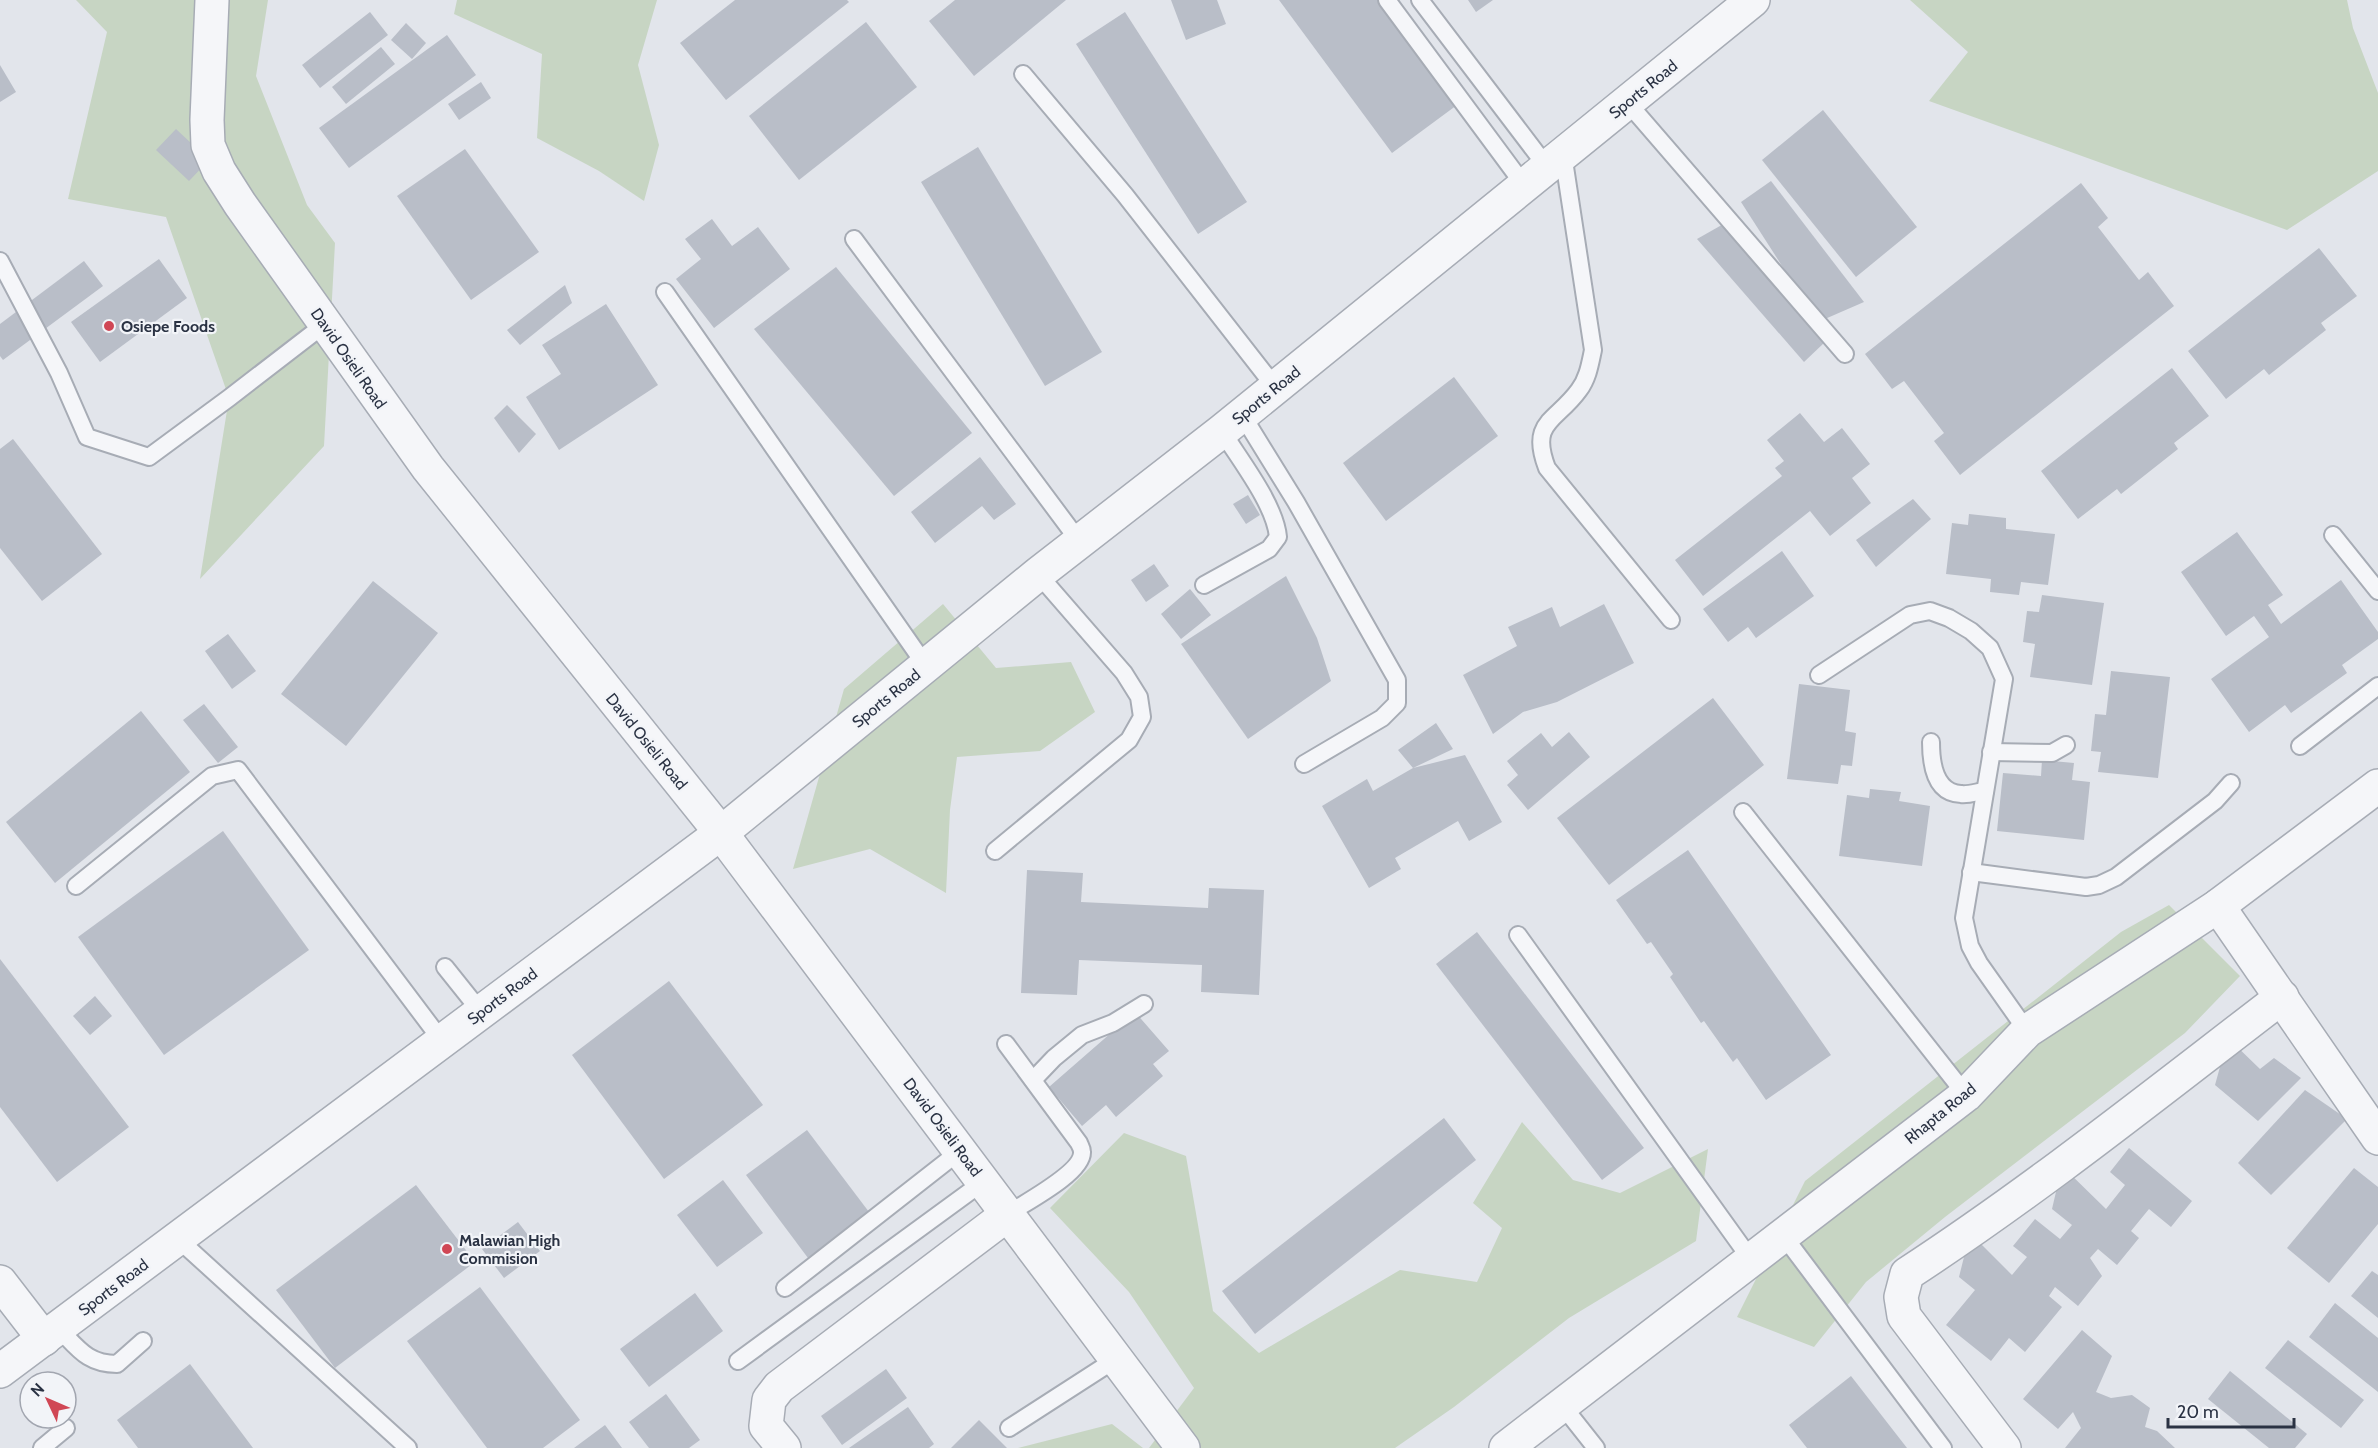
<svg xmlns="http://www.w3.org/2000/svg" width="2378" height="1448" font-family="Cabin,sans-serif">
<style>
.green{fill:#c7d5c3}
.building{fill:#b9bec8}
.lines{fill:none;stroke-linecap:round;stroke-linejoin:round}
.service-casing{stroke:#a7acb5;stroke-width:20}
.minor-casing{stroke:#a7acb5;stroke-width:36}
.service{stroke:#f5f6f9;stroke-width:16}
.minor{stroke:#f5f6f9;stroke-width:33}
.poi-dot{fill:#d04755;stroke:#f2f4f8;stroke-width:2}
.labels{text-anchor:middle;stroke-width:4.5;stroke-linejoin:round;paint-order:stroke}
.street-label{font-size:16px;fill:#2a3243;stroke:#f2f4f8}
.poi-label{font-size:16px;font-weight:bold;fill:#2a3243;stroke:#f2f4f8;text-anchor:start}
</style>
<rect width="100%" height="100%" fill="#e2e5eb"/>
<g class="green">
<path d="M76,0H268L256,76L307,205L335,243L324,446L200,579L229,398L166,217L68,199L107,32Z"/>
<path d="M457,0H657L638,65L659,145L644,201L599,171L537,138L542,54L454,14Z"/>
<path d="M1910,0H2347L2353,28L2378,93V171L2287,230L1929,101L1968,52Z"/>
<path d="M943,604L996,668L1071,662L1095,712L1040,751L957,757L950,810L946,893L870,849L793,869L844,689Z"/>
<path d="M2169,905L2240,976L2185,1033L1945,1217L1866,1282L1814,1347L1737,1317L1805,1181L2121,932Z"/>
<path d="M1522,1122L1573,1180L1620,1193L1708,1149L1696,1241L1569,1318L1454,1407L1395,1448H1149L1194,1388L1129,1292L1050,1208L1124,1133L1186,1156L1213,1311L1259,1353L1400,1270L1477,1282L1502,1228L1473,1203Z"/>
<path d="M1112,1424L1143,1448H1018Z"/>
</g>
<g class="building">
<path d="M735,0H847L849,2L726,100L680,43Z"/>
<path d="M955,0H1066L974,76L929,21Z"/>
<path d="M1171,0H1217L1226,24L1186,40Z"/>
<path d="M1279,0H1379L1457,105L1392,153Z"/>
<path d="M1468,0H1493L1476,12Z"/>
<path d="M370,12L388,35L320,88L302,65Z"/>
<path d="M1125,12L1247,202L1198,234L1076,44Z"/>
<path d="M866,22L917,87L799,180L749,116Z"/>
<path d="M406,23L426,43L412,59L391,40Z"/>
<path d="M447,35L476,75L349,168L319,128Z"/>
<path d="M381,47L395,64L346,104L332,87Z"/>
<path d="M0,65L16,92L0,102Z"/>
<path d="M481,82L491,98L459,120L448,104Z"/>
<path d="M1823,110L1917,227L1856,277L1762,160Z"/>
<path d="M176,129L209,160L189,181L156,150Z"/>
<path d="M978,147L1102,352L1045,386L921,182Z"/>
<path d="M465,149L539,252L471,300L397,196Z"/>
<path d="M1771,181L1864,302L1818,322L1741,202Z"/>
<path d="M2081,183L2108,218L2098,227L2139,280L2148,272L2174,306L1960,475L1934,441L1944,433L1904,381L1892,389L1865,354Z"/>
<path d="M712,219L732,246L758,227L790,269L714,328L676,279L701,259L685,239Z"/>
<path d="M1727,222L1825,342L1804,362L1697,239Z"/>
<path d="M2319,248L2357,296L2321,323L2326,330L2269,375L2264,369L2226,399L2188,351Z"/>
<path d="M159,259L187,298L100,362L71,322Z"/>
<path d="M84,261L103,286L3,360L0,356V324Z"/>
<path d="M836,267L972,433L894,496L754,329Z"/>
<path d="M565,285L572,303L520,345L507,330Z"/>
<path d="M606,304L658,385L559,450L526,397L561,374L542,345Z"/>
<path d="M2172,368L2209,416L2174,443L2178,449L2121,494L2117,489L2078,519L2041,471Z"/>
<path d="M1454,377L1498,436L1386,521L1343,463Z"/>
<path d="M507,405L536,434L519,453L494,418Z"/>
<path d="M1800,413L1824,442L1842,428L1870,464L1852,478L1871,503L1830,536L1810,511L1703,596L1675,560L1782,476L1775,468L1784,461L1767,440Z"/>
<path d="M13,439L102,554L42,601L0,548V449Z"/>
<path d="M980,457L1016,504L994,520L982,506L935,543L911,512Z"/>
<path d="M1248,495L1260,515L1246,524L1233,504Z"/>
<path d="M1913,499L1931,519L1876,567L1856,540Z"/>
<path d="M1969,514L2006,518V529L2055,534L2048,585L2021,582L2019,595L1990,592L1991,579L1946,574L1952,523L1968,525Z"/>
<path d="M2237,532L2283,595L2268,605L2281,624L2341,580L2378,632V639L2342,665L2347,673L2291,713L2285,705L2249,732L2211,679L2269,637L2254,616L2226,636L2181,572Z"/>
<path d="M1782,551L1814,596L1756,638L1748,627L1728,642L1703,609Z"/>
<path d="M1154,564L1169,586L1146,602L1131,580Z"/>
<path d="M1286,576L1317,638L1331,681L1248,739L1181,644Z"/>
<path d="M373,581L438,633L346,746L281,694Z"/>
<path d="M1190,589L1211,615L1181,639L1161,614Z"/>
<path d="M2042,595L2104,603L2092,685L2030,677L2035,644L2023,642L2027,611L2039,612Z"/>
<path d="M1604,604L1634,663L1557,702L1523,712L1493,734L1463,675L1517,646L1508,627L1552,607L1560,627Z"/>
<path d="M228,634L256,671L232,689L205,651Z"/>
<path d="M2111,671L2170,677L2158,778L2098,772L2101,752L2091,751L2095,714L2106,715Z"/>
<path d="M1799,684L1850,690L1845,731L1856,733L1852,766L1841,765L1838,784L1787,779Z"/>
<path d="M1713,698L1764,765L1609,885L1557,818Z"/>
<path d="M204,704L238,747L218,763L183,720Z"/>
<path d="M141,711L190,772L55,883L6,822Z"/>
<path d="M1436,723L1453,749L1413,768L1465,755L1502,822L1469,841L1458,821L1395,858L1401,869L1369,888L1322,806L1367,779L1373,791L1413,768L1398,750Z"/>
<path d="M1569,732L1590,757L1528,810L1507,785L1518,775L1507,761L1541,733L1552,747Z"/>
<path d="M2042,760L2074,763L2072,780L2090,782L2084,840L1997,831L2003,773L2041,776Z"/>
<path d="M1870,789L1901,792L1899,801L1930,806L1922,866L1839,856L1847,795L1869,798Z"/>
<path d="M223,831L309,950L164,1055L78,937Z"/>
<path d="M1688,850L1831,1055L1766,1100L1737,1058L1733,1062L1704,1021L1701,1023L1670,977L1673,974L1651,942L1647,944L1616,900Z"/>
<path d="M1027,870L1083,873L1081,902L1208,908L1209,888L1264,890L1259,995L1201,992L1202,965L1079,960L1077,995L1021,993Z"/>
<path d="M1477,932L1644,1148L1602,1180L1436,964Z"/>
<path d="M0,959L129,1127L57,1182L0,1107Z"/>
<path d="M669,981L763,1105L664,1179L572,1055Z"/>
<path d="M95,996L112,1016L90,1035L73,1016Z"/>
<path d="M1135,1012L1169,1051L1153,1064L1163,1076L1116,1117L1106,1105L1082,1126L1049,1087Z"/>
<path d="M2228,1038L2260,1069L2274,1058L2301,1078L2258,1121L2215,1085Z"/>
<path d="M2305,1090L2347,1119L2271,1195L2238,1163Z"/>
<path d="M1444,1118L1476,1160L1255,1334L1222,1291Z"/>
<path d="M807,1130L869,1212L808,1258L746,1175Z"/>
<path d="M2129,1148L2192,1201L2171,1227L2149,1209L2131,1231L2139,1238L2117,1265L2098,1249L2090,1258L2102,1276L2078,1306L2055,1287L2049,1296L2062,1307L2025,1352L2009,1338L1991,1361L1946,1325L1975,1290L1959,1277L1970,1233L2012,1275L2027,1257L2013,1246L2035,1219L2060,1239L2072,1225L2052,1209L2062,1166L2106,1209L2125,1185L2110,1172Z"/>
<path d="M2354,1168L2378,1187V1224L2329,1283L2287,1248Z"/>
<path d="M723,1180L763,1233L717,1267L677,1215Z"/>
<path d="M416,1185L475,1262L335,1368L276,1290Z"/>
<path d="M518,1222L540,1251L504,1278L482,1249Z"/>
<path d="M2372,1271L2378,1275V1318L2351,1296Z"/>
<path d="M480,1287L580,1420L543,1448H487L407,1341Z"/>
<path d="M695,1293L723,1331L649,1387L620,1349Z"/>
<path d="M2335,1303L2378,1338V1392L2309,1337Z"/>
<path d="M2082,1330L2112,1356L2096,1392L2111,1398L2132,1395L2150,1408L2145,1427L2157,1431L2175,1448H2065L2081,1428L2073,1412L2058,1429L2023,1399Z"/>
<path d="M2288,1340L2364,1400L2341,1428L2265,1368Z"/>
<path d="M190,1364L253,1448H138L117,1420Z"/>
<path d="M886,1369L907,1398L842,1445L821,1416Z"/>
<path d="M2230,1371L2307,1434L2295,1448H2269L2208,1399Z"/>
<path d="M1851,1376L1907,1448H1807L1789,1425Z"/>
<path d="M666,1394L700,1440L689,1448H649L629,1422Z"/>
<path d="M908,1407L934,1444L929,1448H849Z"/>
<path d="M979,1420L1007,1448H951Z"/>
<path d="M605,1425L622,1448H574Z"/>
</g>
<g class="lines">
<g class="service-casing">
<g id="service">
<path d="M1387,0L1524,185"/>
<path d="M1420,0L1547,167"/>
<path d="M1023,74L1125,195L1275,387"/>
<path d="M1627,102L1845,354"/>
<path d="M1563,154L1593,350C1590,364 1588,378 1579,390C1556,422 1529,421 1547,468L1671,620"/>
<path d="M854,239L1079,541"/>
<path d="M0,261L59,373L87,437L149,457L229,398L325,324"/>
<path d="M665,292L926,666"/>
<path d="M1241,413L1296,502L1397,680V703L1382,718L1304,764"/>
<path d="M2333,535L2378,591"/>
<path d="M1204,585L1269,549L1278,537C1275,504 1239,459 1222,431"/>
<path d="M1819,675L1910,615L1930,611L1949,618L1971,631L1990,648L2004,679L1964,918L1970,946L1979,963L2027,1031"/>
<path d="M1931,742C1931,762 1934,793 1961,794C1968,795 1977,792 1985,791"/>
<path d="M2300,746L2378,686"/>
<path d="M1991,752L2052,753L2066,745"/>
<path d="M1743,812L1966,1095"/>
<path d="M995,851L1129,740L1142,717L1139,697L1124,673L1038,574"/>
<path d="M1971,872L2086,887L2099,885L2116,877L2215,801L2231,783"/>
<path d="M76,886L212,776L238,770L442,1041"/>
<path d="M1518,935L1752,1261"/>
<path d="M445,967L481,1012"/>
<path d="M1006,1044L1079,1143C1080,1146 1082,1148 1082,1152C1083,1173 1024,1203 1008,1214"/>
<path d="M1033,1080L1054,1058L1082,1035L1113,1023L1144,1004"/>
<path d="M1783,1235L1943,1448"/>
<path d="M178,1239L408,1448"/>
<path d="M785,1288L960,1151"/>
<path d="M58,1328C78,1348 87,1364 117,1364L143,1341"/>
<path d="M738,1361L983,1182"/>
<path d="M1562,1405L1596,1448"/>
<path d="M1009,1428L1116,1359"/>
<path d="M42,1448L66,1428"/>
</g>
</g>
<g class="minor-casing">
<g id="minor">
<path d="M212,0L207,120L208,145L219,171L240,204L428,468L721,833L1183,1448"/>
<path d="M2218,906L2378,1138"/>
<path d="M0,1282L44,1339"/>
<path d="M0,1371L721,833L1038,574L1222,431L1753,0"/>
<path d="M784,1448L766,1426L769,1400L779,1387L1008,1214"/>
<path d="M1506,1448L1966,1095L2027,1031L2218,906L2378,786"/>
<path d="M2004,1448L1904,1316L1901,1297L1907,1274C2037,1189 2158,1092 2282,997"/>
</g>
</g>
<use href="#service" class="service"/>
<use href="#minor" class="minor"/>
</g>
<g class="poi-dot">
<circle cx="109" cy="326" r="6"/>
<circle cx="447" cy="1249" r="6"/>
</g>
<g class="labels">
<g class="street-label">
<text transform="translate(1643 89) rotate(-39)" y="6">Sports Road</text>
<text transform="translate(349 358) rotate(55)" y="6">David Osieli Road</text>
<text transform="translate(1266 395) rotate(-39)" y="6">Sports Road</text>
<text transform="translate(886 698) rotate(-39)" y="6">Sports Road</text>
<text transform="translate(647 741) rotate(51)" y="6">David Osieli Road</text>
<text transform="translate(502 996) rotate(-37)" y="6">Sports Road</text>
<text transform="translate(1940 1113) rotate(-39)" y="6">Rhapta Road</text>
<text transform="translate(943 1127) rotate(53)" y="6">David Osieli Road</text>
<text transform="translate(113 1287) rotate(-37)" y="6">Sports Road</text>
</g>
<g class="poi-label">
<text x="121" y="332">Osiepe Foods</text>
<text x="459" y="1246">Malawian High<tspan x="459" dy="18">Commision</tspan></text>
</g>
</g>
<g transform="translate(48 1400) rotate(314)"><circle r="28" fill="#f2f4f8" stroke="#a2a6b0" stroke-width="1.5"/>
<path d="M0-4.5L10 22L0 15L-10 22Z" fill="#d04755"/>
<text y="-9" font-size="16" font-weight="bold" text-anchor="middle" fill="#2a3243">N</text>
</g>
<path d="M2168 1418v9h126v-9" fill="none" stroke="#2a3243" stroke-width="3"/>
<text x="2177" y="1418" font-size="18" fill="#2a3243" stroke="#f2f4f8" stroke-width="4.5" paint-order="stroke">20 m</text>
</svg>
